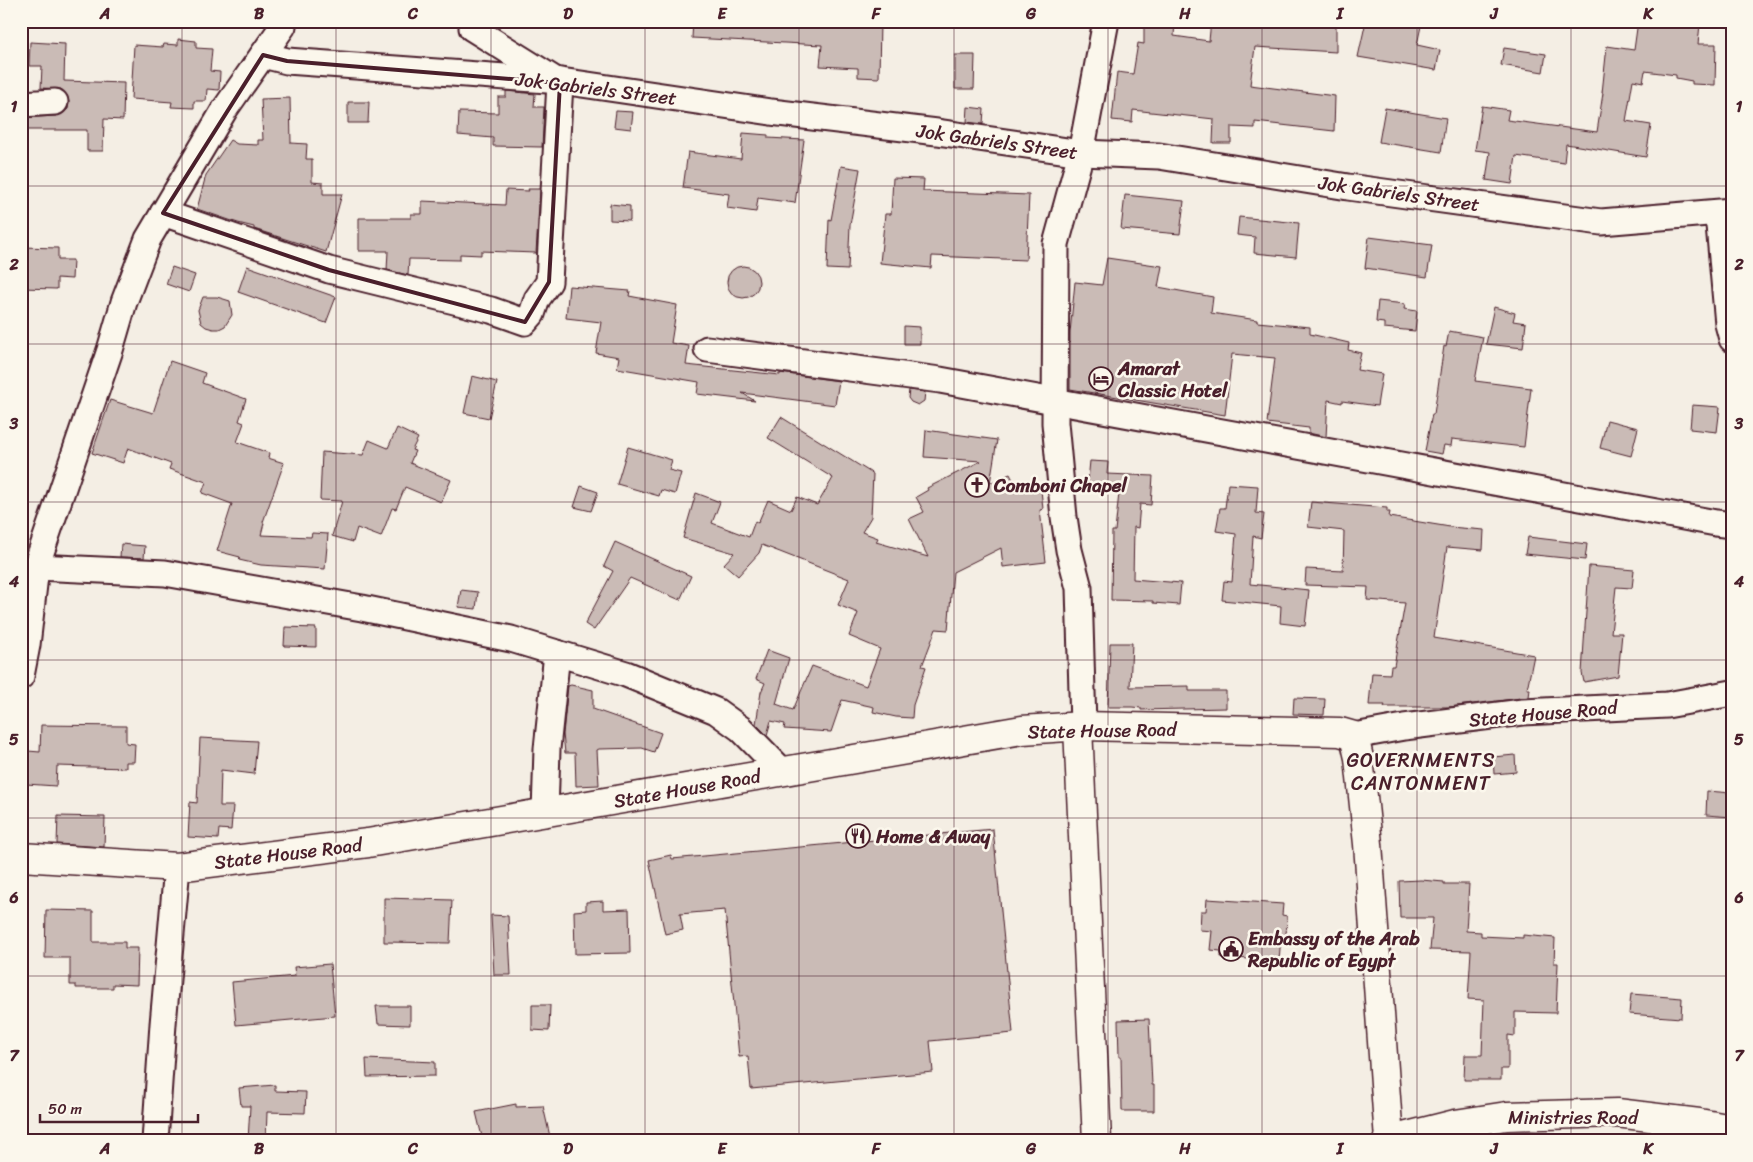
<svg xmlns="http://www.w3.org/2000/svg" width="1753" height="1162" font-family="Sriracha,sans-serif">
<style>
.building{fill:#cabbb6;stroke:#4a1f2b}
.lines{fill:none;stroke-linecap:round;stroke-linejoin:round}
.minor-casing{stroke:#4a1f2b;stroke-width:29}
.major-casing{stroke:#4a1f2b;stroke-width:31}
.minor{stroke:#fbf7ec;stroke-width:25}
.major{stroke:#fbf7ec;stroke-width:28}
.marked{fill:none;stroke:#4a1f2b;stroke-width:4;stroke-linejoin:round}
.grid{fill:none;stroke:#4a1f2b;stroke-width:1;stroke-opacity:0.55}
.labels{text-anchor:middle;stroke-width:5;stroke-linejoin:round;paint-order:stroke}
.street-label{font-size:19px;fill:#4a1f2b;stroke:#fbf7ec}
.poi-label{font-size:19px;font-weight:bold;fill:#4a1f2b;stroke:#fbf7ec;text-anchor:start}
.neighbourhood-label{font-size:20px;letter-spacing:1px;fill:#4a1f2b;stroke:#fbf7ec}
.neatline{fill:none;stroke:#4a1f2b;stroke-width:2}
.grid-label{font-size:16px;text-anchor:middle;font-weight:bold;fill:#4a1f2b}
</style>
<rect width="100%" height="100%" fill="#f4eee4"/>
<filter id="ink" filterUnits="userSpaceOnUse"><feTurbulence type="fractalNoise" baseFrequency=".02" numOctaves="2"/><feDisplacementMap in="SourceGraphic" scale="10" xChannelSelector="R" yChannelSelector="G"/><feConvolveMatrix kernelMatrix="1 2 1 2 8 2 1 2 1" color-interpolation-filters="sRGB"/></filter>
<g filter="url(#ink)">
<g class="building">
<path d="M693,21H880L879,78L858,77V68L820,66L822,45L692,38Z"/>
<path d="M1144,21H1175L1174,36L1209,41L1211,21H1336V52L1255,47L1250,85L1335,96L1334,131L1255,122V128L1231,127V143H1213L1214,119L1133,110L1132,122L1112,120L1117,72L1133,74L1138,43L1144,44Z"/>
<path d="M1366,21H1422L1417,45L1440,50L1436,70L1358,57Z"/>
<path d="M1638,21H1677L1700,24L1698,44H1716L1715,85L1692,84V81L1676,78V75L1645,71L1643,82L1633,80L1626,121L1651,125L1646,157L1566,144L1564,163L1516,156L1512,184L1486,180L1490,152L1475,150L1482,106L1509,110L1507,120L1597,132L1603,93H1602L1607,46L1634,50Z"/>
<path d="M178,39L196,41V48L212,49L210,71L220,72L219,90L207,89L206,101H194V108L171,107L172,102L131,99L134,45L163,47L164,44L178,45Z"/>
<path d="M30,42L65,44L64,81L124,83L123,120L104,119L103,151H87V130H21V118L56,116L62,114L68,109L69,102L67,95L61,89L41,88L42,66H29Z"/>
<path d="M1504,48L1546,54L1543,72L1501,65Z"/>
<path d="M955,55H975L974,89H955Z"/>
<path d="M506,91L535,94L534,107H544L542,147L493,146V138L458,135L459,112L498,113V97H506Z"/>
<path d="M290,98L291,143L307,144L306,159H312V182L323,183V194H342L326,252L254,229V227L238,223L197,209L206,175L230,140L237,144L258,145V140H263L261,99Z"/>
<path d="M348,102H369L368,123H348Z"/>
<path d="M968,107L984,109L983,124L967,122Z"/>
<path d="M1385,108L1446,118L1441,152L1379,142Z"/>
<path d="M616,111L633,112L631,129L614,127Z"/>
<path d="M743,133L768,135V138L804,140L795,203L758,198L756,212L727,208L729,194L683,188L688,152L741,159Z"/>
<path d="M841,166L860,169L850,225L848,270L827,269L829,219L831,220Z"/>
<path d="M893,178L924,179L923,191L1029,195L1026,260L932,256L931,268L880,263L885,214H891Z"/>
<path d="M528,189H540L536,253L481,251V255L460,254V260L409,259L408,275L387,270L388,251H359V218H411V214H422V201L505,205L506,190L529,191Z"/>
<path d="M1125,195L1184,201L1180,234L1121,229Z"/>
<path d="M610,204L630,206V221L610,220Z"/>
<path d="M1239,217L1299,223L1296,257L1254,253L1255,237L1237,235Z"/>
<path d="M1369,237L1432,245L1427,277L1365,268Z"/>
<path d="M21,247L58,248V260H73L72,279L57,278V289L21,288Z"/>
<path d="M1107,258L1162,266L1158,287L1213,297L1211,313L1257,320V322L1310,327V334L1349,343L1348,350L1361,353L1357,370L1382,374L1377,406L1342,401V403L1328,400L1326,437L1309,433V428L1267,423L1275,358L1232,354L1225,415L1070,389V333L1075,282L1102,285Z"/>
<circle cx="743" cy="282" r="16"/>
<path d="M247,266L336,297L326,323L238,292Z"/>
<path d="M172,267L195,275L189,292L166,284Z"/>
<path d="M569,286L630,291L629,296L677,305L671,343L689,346L686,365L780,375V373L839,381L835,405L742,393L755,401L697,394L699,382L617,368L619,357L596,353L601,322L566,318Z"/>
<path d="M203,297H217L230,301L232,315L225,326L219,329H213L206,327L201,323L198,310Z"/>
<path d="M1378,301L1405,304L1404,309L1417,311L1415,331L1384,328V323L1376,322Z"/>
<path d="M1494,307L1515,313L1513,321L1526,323L1523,348L1486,344Z"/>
<path d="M904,326L920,327V344H904Z"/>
<path d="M1449,331L1483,337L1475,381L1531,388L1524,447L1452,439L1451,446L1444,445L1442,454L1425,451L1432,414H1434L1444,346L1446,347Z"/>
<path d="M170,361L205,373L202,383L246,399L239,421L244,423L237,442L269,453L268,458L284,463L263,522L264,523L261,535L311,537L312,533L328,534L325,569L261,565L239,560L240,557L217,551L232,504L202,493L206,482L169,469L171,464L128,448L123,463L92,453L110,400L153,413Z"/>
<path d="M472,376L497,382L489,418L464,413Z"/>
<path d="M909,390L925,392L924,401L918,405L911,402L908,398Z"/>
<path d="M1692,405L1720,407L1717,432L1690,429Z"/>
<path d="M781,417L873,474L871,517L862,532L878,538L876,542L928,557L909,519L924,512L916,497L928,490L927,488L981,461L924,457L926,430L997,440L990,483L1010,474L1015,484L1019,483L1024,492L1041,490L1043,509L1040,510L1046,562L1003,567L1001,548L953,572L948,630L936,629L922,666L926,667L913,705L912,718L896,717L873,712L874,707L842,700L831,732L784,729L785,724L771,721L767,735L756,724L761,692L765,683L756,679L767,650L789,658L776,704L793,710L812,666L866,686L880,649L849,636L858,613L838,605L849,579L762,545L759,553L738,576L724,564L734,553L683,538L696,493L720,502L712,523L749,537L755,521L758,523L768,500L791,510L797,497L817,505L833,478L768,438Z"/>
<path d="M1607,420L1638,428L1631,456L1600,448Z"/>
<path d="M397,428L418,438L412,450L415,451L410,463L451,480L441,502L405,487L396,509L392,508L381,537L357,528L353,542L332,536L342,501L320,500L322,452L363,455L369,440L388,448Z"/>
<path d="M628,447L672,460L669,470L681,473L675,494L661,490L659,496L617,484Z"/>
<path d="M1090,461L1108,462L1107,474L1153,476L1151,505L1140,504L1138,528L1134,527L1133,579L1181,583L1179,605L1153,603V601L1111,600L1112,531H1115L1119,493L1087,491Z"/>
<path d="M1228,484L1258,486L1256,513L1264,514L1261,538L1253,536L1250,584L1309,590L1305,626L1280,623L1281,606L1222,600L1224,581L1232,582L1236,534L1216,531L1220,508H1225Z"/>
<path d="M581,486L598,492L591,511L574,507Z"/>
<path d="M1311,502L1387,508V512H1390L1389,517L1450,527L1484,530L1483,550L1447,547L1434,638L1534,655L1527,689H1530L1529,697L1449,707H1384L1385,705H1369L1372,673L1390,674L1391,666H1394L1405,603L1367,600L1368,587L1305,585L1306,569L1343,571L1344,531L1308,527Z"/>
<path d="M1528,537L1587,544L1585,560L1525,554Z"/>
<path d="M615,542L691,576L680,600L630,578L594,630L585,624L613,571L604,566Z"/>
<path d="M121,544L145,546L144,558L120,557Z"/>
<path d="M1589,566L1634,570L1632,588L1616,587L1611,633H1622L1618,676L1584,682L1582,673Z"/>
<path d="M461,590L478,592L476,609L458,607Z"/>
<path d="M285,627L316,628V647L284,646Z"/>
<path d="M1110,643H1132L1130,687L1189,686V691H1226V708L1141,710V708L1132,707H1108Z"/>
<path d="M571,685L593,690V709L661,733L654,752L642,748L599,749L597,750L599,785L576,786L575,753H565L563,734L568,686Z"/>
<path d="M1294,698L1325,699L1324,715L1293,714Z"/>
<path d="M41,725L126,726V743L135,744L134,762H126V768L57,766L56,786L26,784L28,751L40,752Z"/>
<path d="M200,738L257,741L254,774L221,770L220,806H233L231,830L219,829L218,839L188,837L190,802L197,803Z"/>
<path d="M1515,755L1516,772L1494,774L1493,757Z"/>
<path d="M1707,791L1732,793V817L1706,815Z"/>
<path d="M58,816L105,817L104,847L57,844Z"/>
<path d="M993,829L1013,1033L930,1041L933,1072L751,1089L748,1056L739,1057L725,910L680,914L683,930L665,934L649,860L671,855L672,859Z"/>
<path d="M1421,880L1444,882V884H1469L1466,931L1481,932V936L1523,938V935L1555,938L1554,963H1558L1556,1013L1515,1012V1036L1508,1035V1069H1501V1080H1464L1465,1055H1482L1484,1000L1468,999L1471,951L1430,950L1433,918H1400L1399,881Z"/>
<path d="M384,898L452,900L450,943L384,942Z"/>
<path d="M1207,899L1283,904L1282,915L1287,916L1286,936H1281L1279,961L1221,957V951L1210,950L1212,931L1200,930L1201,911H1206Z"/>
<path d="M603,901V910L629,909L630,953L575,954L574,911L586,910V902Z"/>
<path d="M46,910L93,911V942H125V948H138L137,985L113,984V988H76V985H70V958H45Z"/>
<path d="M491,915L508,916L511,975H494Z"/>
<path d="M330,964L335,1016L236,1025L232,982L295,976L294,967Z"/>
<path d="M1631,994L1682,998L1681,1018L1629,1014Z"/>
<path d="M532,1005H550L549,1031L532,1030Z"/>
<path d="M376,1006H410V1025L378,1024Z"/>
<path d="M1149,1019L1152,1085H1154V1111H1122L1121,1057H1119L1118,1020Z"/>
<path d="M366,1059L435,1062V1076L367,1077Z"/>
<path d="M275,1085V1091L306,1092L305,1113L267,1112L266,1141H248L250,1106H241L239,1088Z"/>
<path d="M516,1104V1107L543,1106L551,1141H483L476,1112Z"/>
</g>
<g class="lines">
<g class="minor-casing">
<g id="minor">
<path d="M263,55L287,61L561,81L771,112L937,132L1081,153L1159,156L1348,187L1601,222L1732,211"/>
<path d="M21,104L55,102"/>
<path d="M163,213L329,270L491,310L525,322L532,314L537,299L549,282L560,83L472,28"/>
<path d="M1718,214L1728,324L1732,339"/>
<path d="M707,349L940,380L1716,523L1732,525"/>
<path d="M36,567L165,573L362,608L511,639L626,674L716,711L741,729L782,771"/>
<path d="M21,676L27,645L36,567L110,350L124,302L148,239L225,109L283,26L281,21"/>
<path d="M1083,726L1079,588L1069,550L1064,517L1055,423L1056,244L1081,153L1106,21"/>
<path d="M1354,736L1404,727L1523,712L1667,705L1732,693"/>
<path d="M545,813L547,749L557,653"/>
<path d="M155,1141L163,1024L177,867"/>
</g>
</g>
<g class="major-casing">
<g id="major">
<path d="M1078,727L1097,1141"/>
<path d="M21,857L177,867L368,843L1022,730L1083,726L1340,732L1354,736L1359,758L1368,844L1389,1140"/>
<path d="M1387,1141L1455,1124L1507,1116L1617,1113L1699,1123L1732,1129"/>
</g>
</g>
<use href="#minor" class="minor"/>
<use href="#major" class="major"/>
</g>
</g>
<path class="marked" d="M263,55L287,61L560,83L549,282L525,322L329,270L163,213Z"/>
<path class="grid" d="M182,21V1141M336,21V1141M491,21V1141M645,21V1141M799,21V1141M954,21V1141M1108,21V1141M1262,21V1141M1417,21V1141M1571,21V1141M21,186H1732M21,344H1732M21,502H1732M21,660H1732M21,818H1732M21,976H1732"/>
<defs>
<g id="hotel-ring" transform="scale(1.25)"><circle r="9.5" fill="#fbf7ec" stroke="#4a1f2b" stroke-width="1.5"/><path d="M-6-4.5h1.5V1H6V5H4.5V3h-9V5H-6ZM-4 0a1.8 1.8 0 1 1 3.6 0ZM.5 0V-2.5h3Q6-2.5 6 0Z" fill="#4a1f2b"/></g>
<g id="church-ring" transform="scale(1.25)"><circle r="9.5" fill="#fbf7ec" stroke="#4a1f2b" stroke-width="1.5"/><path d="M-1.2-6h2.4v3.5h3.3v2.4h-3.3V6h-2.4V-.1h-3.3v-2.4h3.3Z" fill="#4a1f2b"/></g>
<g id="restaurant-ring" transform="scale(1.25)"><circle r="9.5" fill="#fbf7ec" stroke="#4a1f2b" stroke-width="1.5"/><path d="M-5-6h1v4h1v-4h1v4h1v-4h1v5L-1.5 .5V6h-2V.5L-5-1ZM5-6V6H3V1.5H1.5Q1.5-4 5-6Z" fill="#4a1f2b"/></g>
<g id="civic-ring" transform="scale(1.25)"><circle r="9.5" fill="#fbf7ec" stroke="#4a1f2b" stroke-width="1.5"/><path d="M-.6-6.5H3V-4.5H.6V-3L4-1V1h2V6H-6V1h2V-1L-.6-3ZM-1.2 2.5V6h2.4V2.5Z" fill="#4a1f2b"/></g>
</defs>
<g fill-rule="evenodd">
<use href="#hotel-ring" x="1101" y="379"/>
<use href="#church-ring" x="977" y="485"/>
<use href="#restaurant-ring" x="858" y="836"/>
<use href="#civic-ring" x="1231" y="949"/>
</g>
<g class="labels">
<g class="street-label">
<text transform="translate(596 88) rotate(7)" y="7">Jok Gabriels Street</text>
<text transform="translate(997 141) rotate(8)" y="7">Jok Gabriels Street</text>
<text transform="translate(1399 193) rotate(8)" y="7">Jok Gabriels Street</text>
<text transform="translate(1543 713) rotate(-5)" y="7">State House Road</text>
<text transform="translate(1102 730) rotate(-1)" y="7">State House Road</text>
<text transform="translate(687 788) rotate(-10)" y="7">State House Road</text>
<text transform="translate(288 853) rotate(-7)" y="7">State House Road</text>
<text x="1573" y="1124">Ministries Road</text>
</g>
<g class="poi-label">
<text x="1118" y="375">Amarat<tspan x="1118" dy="22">Classic Hotel</tspan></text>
<text x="994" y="492">Comboni Chapel</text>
<text x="876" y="843">Home &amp; Away</text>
<text x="1248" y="945">Embassy of the Arab<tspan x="1248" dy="22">Republic of Egypt</tspan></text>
</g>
<g class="neighbourhood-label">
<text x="1421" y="767">GOVERNMENTS<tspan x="1421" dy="23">CANTONMENT</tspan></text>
</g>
</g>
<rect width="1753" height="1162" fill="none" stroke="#fbf7ec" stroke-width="55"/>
<path d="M40 1114v8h158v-8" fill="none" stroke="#4a1f2b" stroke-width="2.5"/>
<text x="48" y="1114" font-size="15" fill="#4a1f2b" stroke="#fbf7ec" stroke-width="4" paint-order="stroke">50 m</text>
<rect x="28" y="28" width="1698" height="1106" class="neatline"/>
<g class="grid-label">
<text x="105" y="19">A</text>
<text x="259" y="19">B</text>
<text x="413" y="19">C</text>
<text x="568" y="19">D</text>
<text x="722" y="19">E</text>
<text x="876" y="19">F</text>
<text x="1031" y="19">G</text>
<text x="1185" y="19">H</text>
<text x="1340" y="19">I</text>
<text x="1494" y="19">J</text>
<text x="1648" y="19">K</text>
<text x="14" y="112">1</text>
<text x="1739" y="112">1</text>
<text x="14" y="270">2</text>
<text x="1739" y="270">2</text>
<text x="14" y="429">3</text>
<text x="1739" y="429">3</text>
<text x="14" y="587">4</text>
<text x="1739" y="587">4</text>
<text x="14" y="745">5</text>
<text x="1739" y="745">5</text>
<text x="14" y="903">6</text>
<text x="1739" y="903">6</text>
<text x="14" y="1061">7</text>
<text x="1739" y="1061">7</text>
<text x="105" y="1154">A</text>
<text x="259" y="1154">B</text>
<text x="413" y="1154">C</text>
<text x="568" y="1154">D</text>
<text x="722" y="1154">E</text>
<text x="876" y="1154">F</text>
<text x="1031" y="1154">G</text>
<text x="1185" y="1154">H</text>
<text x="1340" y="1154">I</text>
<text x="1494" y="1154">J</text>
<text x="1648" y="1154">K</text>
</g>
</svg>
